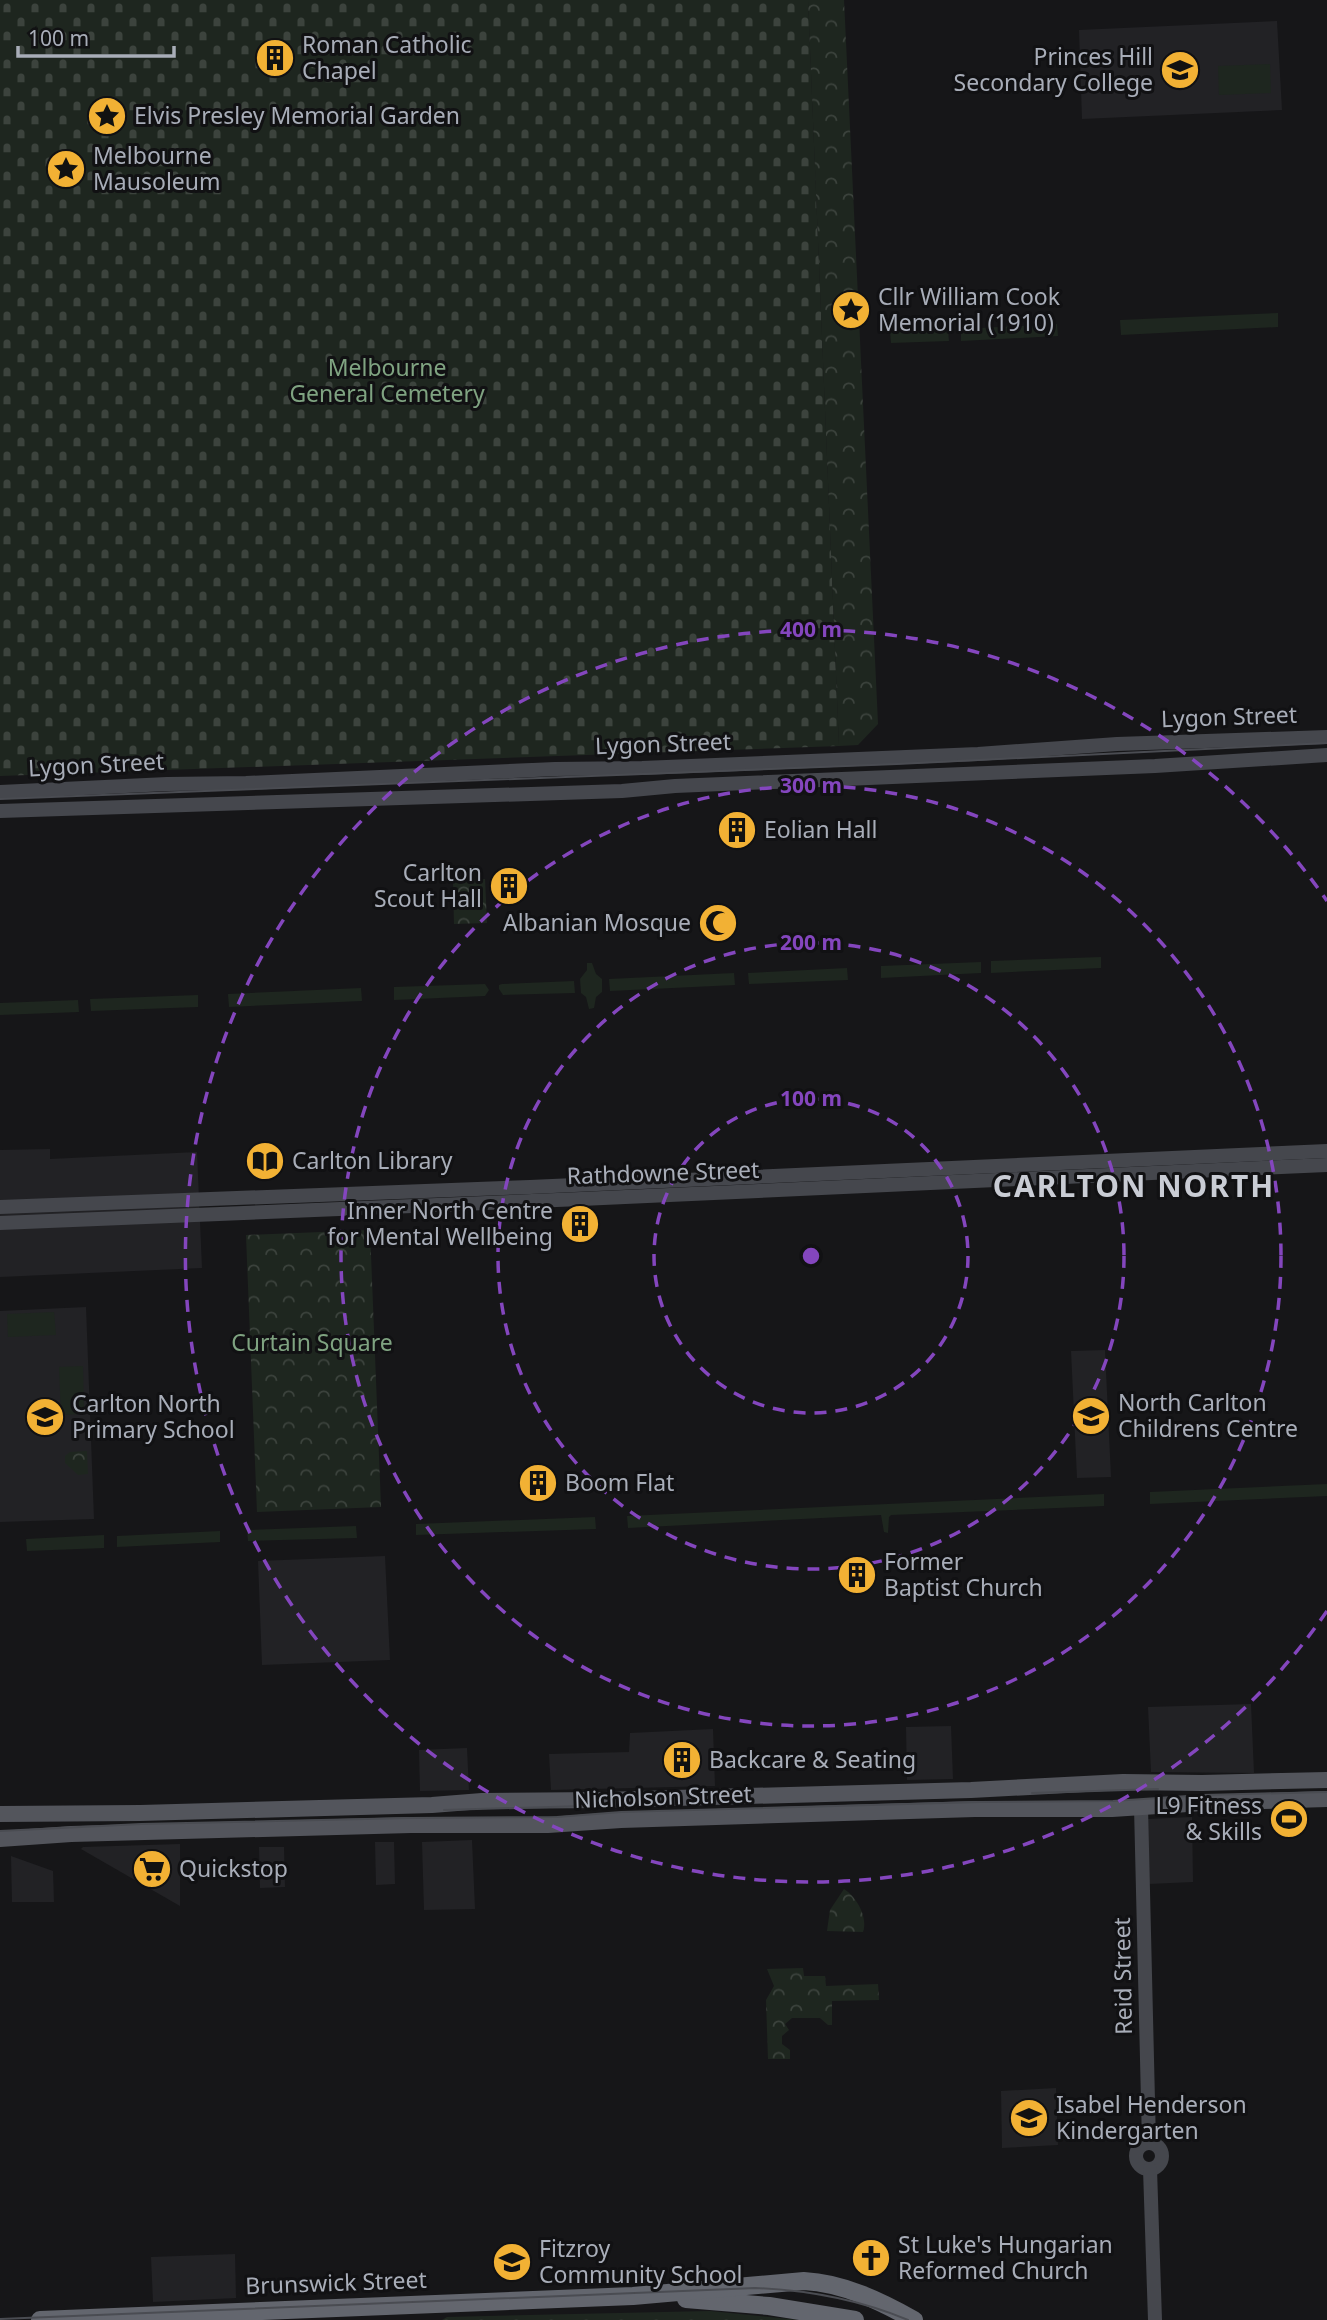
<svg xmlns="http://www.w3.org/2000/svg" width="1327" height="2320" font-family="'Noto Sans',sans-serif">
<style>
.built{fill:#222225}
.grass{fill:#1e261f}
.cemetery{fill:url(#cemetery-stones)}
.park{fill:url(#park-crowns)}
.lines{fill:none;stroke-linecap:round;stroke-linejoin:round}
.secondary{stroke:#45474d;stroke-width:14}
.primary{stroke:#53555c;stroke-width:16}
.highway{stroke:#63666e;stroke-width:18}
.tram{stroke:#4a4c52;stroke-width:2}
.ring{fill:none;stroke:#8446be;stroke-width:3.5;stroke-dasharray:12 9}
.labels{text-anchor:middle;stroke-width:6;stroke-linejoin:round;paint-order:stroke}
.poi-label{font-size:23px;fill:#a8adb8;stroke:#111113;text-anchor:start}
.park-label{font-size:23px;fill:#7fa381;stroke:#111113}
.street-label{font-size:23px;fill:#a8adb8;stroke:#111113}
.district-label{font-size:30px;font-weight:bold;letter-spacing:2px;fill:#c9ccd4;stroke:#111113}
.centre{fill:#8446be;stroke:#111113;stroke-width:3.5}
.ring-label{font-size:21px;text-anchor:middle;font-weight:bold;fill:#8446be;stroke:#111113;stroke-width:6;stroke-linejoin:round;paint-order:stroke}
</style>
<defs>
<pattern id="cemetery-stones" width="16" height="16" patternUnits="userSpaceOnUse" patternTransform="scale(1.75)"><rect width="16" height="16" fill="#1e261f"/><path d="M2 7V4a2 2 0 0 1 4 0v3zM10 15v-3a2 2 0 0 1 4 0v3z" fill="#3c433d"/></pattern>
<pattern id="park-crowns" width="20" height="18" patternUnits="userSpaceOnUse" patternTransform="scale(1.75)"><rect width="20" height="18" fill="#1e261f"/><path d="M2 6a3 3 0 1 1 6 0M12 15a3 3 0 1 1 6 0" fill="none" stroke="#3c433d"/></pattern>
</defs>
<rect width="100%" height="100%" fill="#161618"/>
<g class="built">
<path d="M1277,21L1282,110L1082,119L1079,30Z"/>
<path d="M50,1149V1159L197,1152L202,1268L0,1277V1150Z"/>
<path d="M86,1307L94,1519L0,1522V1311Z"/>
<path d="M1105,1350L1111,1477L1077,1478L1071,1351Z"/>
<path d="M385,1556L390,1660L262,1665L258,1561Z"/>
<path d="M1251,1704L1254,1773L1151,1772L1148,1707Z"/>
<path d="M951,1726L953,1779L907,1780L906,1727Z"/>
<path d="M713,1729L715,1786L551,1790L549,1754L629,1752L630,1733Z"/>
<path d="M467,1748L469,1790L420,1791L419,1750Z"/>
<path d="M1192,1817L1193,1882L1149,1884L1147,1819Z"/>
<path d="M472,1840L475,1909L424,1910L422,1842Z"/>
<path d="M375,1842H394L395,1884L376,1885Z"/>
<path d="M180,1844V1906L81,1849L83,1847Z"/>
<path d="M259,1847H284L285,1887L260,1888Z"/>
<path d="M11,1856L53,1871L54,1902H12Z"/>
<path d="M1056,2088L1058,2145L1002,2148L1001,2091Z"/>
<path d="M235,2254L236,2298L153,2302L151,2257Z"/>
</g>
<g class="grass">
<path d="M1270,64L1271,93L1219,95L1218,66Z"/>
<path d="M1278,313V327L1121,335L1120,320Z"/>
<path d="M1057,324L1058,336L961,341V329Z"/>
<path d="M948,330L949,341L891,343L890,332Z"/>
<path d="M1101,957V968L991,973V961Z"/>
<path d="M981,962V973L881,978V966Z"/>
<path d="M587,963H592L596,974L602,979V992L596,997L594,1008L589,1009L586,997L581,993L580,979L587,970Z"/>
<path d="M847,968L848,980L749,984L748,973Z"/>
<path d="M734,973L735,985L610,991L609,979Z"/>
<path d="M574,981L575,993L503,995L499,989V985L502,984Z"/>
<path d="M485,984L489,990L485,996L394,1000V987Z"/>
<path d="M361,988L362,1001L229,1007L228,994Z"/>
<path d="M198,995V1007L91,1011L90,999Z"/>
<path d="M78,1000L79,1012L0,1015V1003Z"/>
<path d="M54,1312L56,1335L8,1337L7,1314Z"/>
<path d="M83,1366L84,1414L61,1415L59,1367Z"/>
<path d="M1327,1484V1496L1150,1504V1492Z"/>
<path d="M1104,1494V1506L891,1515L889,1517L888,1533L884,1532L881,1515L628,1528L627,1516Z"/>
<path d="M595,1517L596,1529L416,1535V1524Z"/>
<path d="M356,1526L357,1538L248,1541L247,1530Z"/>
<path d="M220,1531V1542L117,1547V1536Z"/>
<path d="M104,1535V1548L27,1551L26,1539Z"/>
</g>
<path class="cemetery" d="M0,0H808L839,746L0,776Z"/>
<g class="park">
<path d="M808,0H844L878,724L858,745L839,746Z"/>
<path d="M485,879L487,923L454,924L453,880Z"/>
<path d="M370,1230L381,1507L257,1512L246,1235Z"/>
<path d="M87,1451L88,1474L78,1475L65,1463V1456L70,1452Z"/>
<path d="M844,1889C857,1897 868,1918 863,1932L827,1931L830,1910Z"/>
<path d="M803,1968L804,1976H825L826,1986L878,1984L879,2000L832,2001V2025H828L820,2018H792L785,2024L789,2030L782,2036V2044L790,2050V2059H768L766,2000L774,1986L767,1969Z"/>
<path d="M710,2311L799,2320H442L447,2317Z"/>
</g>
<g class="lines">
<g class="secondary">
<path d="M0,792L167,784L246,783L555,769L642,768L978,754L1117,744L1327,737"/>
<path d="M0,811L622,791L675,786L1155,766L1327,755"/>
<path d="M0,1207L530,1187L1327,1151"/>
<path d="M0,1223L581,1199L1327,1165"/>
<path d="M1141,1807L1149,2143"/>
<circle cx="1149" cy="2156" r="13"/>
<path d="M1150,2169L1155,2320"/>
</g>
<g class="primary">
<path d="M0,1814L140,1813L432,1805L482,1801L602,1800L971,1790L1123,1782L1202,1783L1327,1780"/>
<path d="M0,1839L71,1834L411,1825H548L621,1820L975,1809H1112L1203,1803L1327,1799"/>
</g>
<g class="highway">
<path d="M686,2299L769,2306L855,2320"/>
<path d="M40,2320L633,2296L804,2281C843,2283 880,2301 914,2320"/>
</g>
<g class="tram">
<path d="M0,799L897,764L1327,743"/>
<path d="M1032,1793L1158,1789"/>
<path d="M444,1810L584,1806"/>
<path d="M0,1831L141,1824L410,1818L557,1817L621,1812L980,1802L1113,1801L1203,1795L1327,1792"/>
<path d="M0,2319L755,2288C808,2290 860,2300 908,2320"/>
</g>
</g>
<g class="ring">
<circle cx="811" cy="1256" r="157"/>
<circle cx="811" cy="1256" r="313"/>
<circle cx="811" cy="1256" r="470"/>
<path d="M1327 1611A626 626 0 1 1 1327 901"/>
</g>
<defs>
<g id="building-disc" transform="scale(2.0125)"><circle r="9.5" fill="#f2b134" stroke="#111113"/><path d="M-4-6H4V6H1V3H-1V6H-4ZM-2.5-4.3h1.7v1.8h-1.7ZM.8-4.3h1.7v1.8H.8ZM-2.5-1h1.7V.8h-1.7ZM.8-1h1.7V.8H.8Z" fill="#111"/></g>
<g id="school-disc" transform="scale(2.0125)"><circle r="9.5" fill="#f2b134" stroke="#111113"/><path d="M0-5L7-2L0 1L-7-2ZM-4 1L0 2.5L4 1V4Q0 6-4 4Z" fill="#111"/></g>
<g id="sight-disc" transform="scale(2.0125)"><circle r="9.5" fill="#f2b134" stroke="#111113"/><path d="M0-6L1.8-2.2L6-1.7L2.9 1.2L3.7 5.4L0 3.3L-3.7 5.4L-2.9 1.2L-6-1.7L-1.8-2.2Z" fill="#111"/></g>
<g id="mosque-disc" transform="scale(2.0125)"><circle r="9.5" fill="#f2b134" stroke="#111113"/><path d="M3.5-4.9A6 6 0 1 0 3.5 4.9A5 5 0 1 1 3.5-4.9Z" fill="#111"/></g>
<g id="library-disc" transform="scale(2.0125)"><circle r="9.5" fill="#f2b134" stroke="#111113"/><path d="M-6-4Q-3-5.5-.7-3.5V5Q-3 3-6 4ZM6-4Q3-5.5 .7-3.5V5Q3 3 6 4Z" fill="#111"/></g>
<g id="stadium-disc" transform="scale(2.0125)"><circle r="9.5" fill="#f2b134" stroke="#111113"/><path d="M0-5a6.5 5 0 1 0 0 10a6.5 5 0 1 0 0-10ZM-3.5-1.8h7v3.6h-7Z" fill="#111"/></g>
<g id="supermarket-disc" transform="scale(2.0125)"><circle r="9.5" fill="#f2b134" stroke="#111113"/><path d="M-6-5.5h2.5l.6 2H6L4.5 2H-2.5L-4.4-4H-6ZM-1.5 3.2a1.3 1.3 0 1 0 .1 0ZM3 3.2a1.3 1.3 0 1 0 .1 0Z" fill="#111"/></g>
<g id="church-disc" transform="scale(2.0125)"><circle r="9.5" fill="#f2b134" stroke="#111113"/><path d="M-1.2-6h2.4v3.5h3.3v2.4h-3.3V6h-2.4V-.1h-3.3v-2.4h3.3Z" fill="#111"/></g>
</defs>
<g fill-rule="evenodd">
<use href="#building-disc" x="275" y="58"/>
<use href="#school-disc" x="1180" y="70"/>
<use href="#sight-disc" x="107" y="116"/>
<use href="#sight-disc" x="66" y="169"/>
<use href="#sight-disc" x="851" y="310"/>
<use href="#building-disc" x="737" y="830"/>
<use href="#building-disc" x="509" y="886"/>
<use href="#mosque-disc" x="718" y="923"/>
<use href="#library-disc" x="265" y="1161"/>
<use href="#building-disc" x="580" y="1224"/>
<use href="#school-disc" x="1091" y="1416"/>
<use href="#school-disc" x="45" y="1417"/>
<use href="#building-disc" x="538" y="1483"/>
<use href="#building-disc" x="857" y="1575"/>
<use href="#building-disc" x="682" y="1760"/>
<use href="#stadium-disc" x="1289" y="1819"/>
<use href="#supermarket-disc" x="152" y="1869"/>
<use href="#school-disc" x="1029" y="2118"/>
<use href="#church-disc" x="871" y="2258"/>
<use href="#school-disc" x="512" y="2262"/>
</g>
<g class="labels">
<g class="poi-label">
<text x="302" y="53">Roman Catholic<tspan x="302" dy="26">Chapel</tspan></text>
<text x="1153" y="65" text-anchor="end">Princes Hill<tspan x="1153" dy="26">Secondary College</tspan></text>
<text x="134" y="124">Elvis Presley Memorial Garden</text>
<text x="93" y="164">Melbourne<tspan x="93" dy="26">Mausoleum</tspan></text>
<text x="878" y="305">Cllr William Cook<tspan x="878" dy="26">Memorial (1910)</tspan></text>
<text x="764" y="838">Eolian Hall</text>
<text x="482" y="881" text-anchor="end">Carlton<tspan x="482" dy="26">Scout Hall</tspan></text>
<text x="691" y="931" text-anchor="end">Albanian Mosque</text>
<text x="292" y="1169">Carlton Library</text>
<text x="553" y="1219" text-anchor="end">Inner North Centre<tspan x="553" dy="26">for Mental Wellbeing</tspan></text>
<text x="1118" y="1411">North Carlton<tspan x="1118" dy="26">Childrens Centre</tspan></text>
<text x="72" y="1412">Carlton North<tspan x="72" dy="26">Primary School</tspan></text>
<text x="565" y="1491">Boom Flat</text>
<text x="884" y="1570">Former<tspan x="884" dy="26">Baptist Church</tspan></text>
<text x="709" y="1768">Backcare &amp; Seating</text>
<text x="1262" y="1814" text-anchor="end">L9 Fitness<tspan x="1262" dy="26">&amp; Skills</tspan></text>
<text x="179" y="1877">Quickstop</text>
<text x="1056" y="2113">Isabel Henderson<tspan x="1056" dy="26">Kindergarten</tspan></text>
<text x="898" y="2253">St Luke's Hungarian<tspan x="898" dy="26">Reformed Church</tspan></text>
<text x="539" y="2257">Fitzroy<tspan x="539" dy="26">Community School</tspan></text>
</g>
<g class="park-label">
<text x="387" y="376">Melbourne<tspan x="387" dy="26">General Cemetery</tspan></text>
<text x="312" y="1351">Curtain Square</text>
</g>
<g class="street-label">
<text transform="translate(1229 717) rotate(-2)" y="8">Lygon Street</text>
<text transform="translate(663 744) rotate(-2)" y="8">Lygon Street</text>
<text transform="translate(96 765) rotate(-3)" y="8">Lygon Street</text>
<text transform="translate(663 1173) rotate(-2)" y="8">Rathdowne Street</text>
<text transform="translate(663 1797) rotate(-2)" y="8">Nicholson Street</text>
<text transform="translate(1123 1976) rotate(-91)" y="8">Reid Street</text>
<text transform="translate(336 2283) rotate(-2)" y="8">Brunswick Street</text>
</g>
<g class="district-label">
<text x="1134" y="1197">CARLTON NORTH</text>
</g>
</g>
<circle cx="811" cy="1256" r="10" class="centre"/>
<g class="ring-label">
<text x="811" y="637">400 m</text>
<text x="811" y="793">300 m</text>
<text x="811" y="950">200 m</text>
<text x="811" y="1106">100 m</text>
</g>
<path d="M18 46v10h156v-10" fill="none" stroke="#a8adb8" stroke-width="3.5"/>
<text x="28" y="46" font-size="21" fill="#a8adb8" stroke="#111113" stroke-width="5" paint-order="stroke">100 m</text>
</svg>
